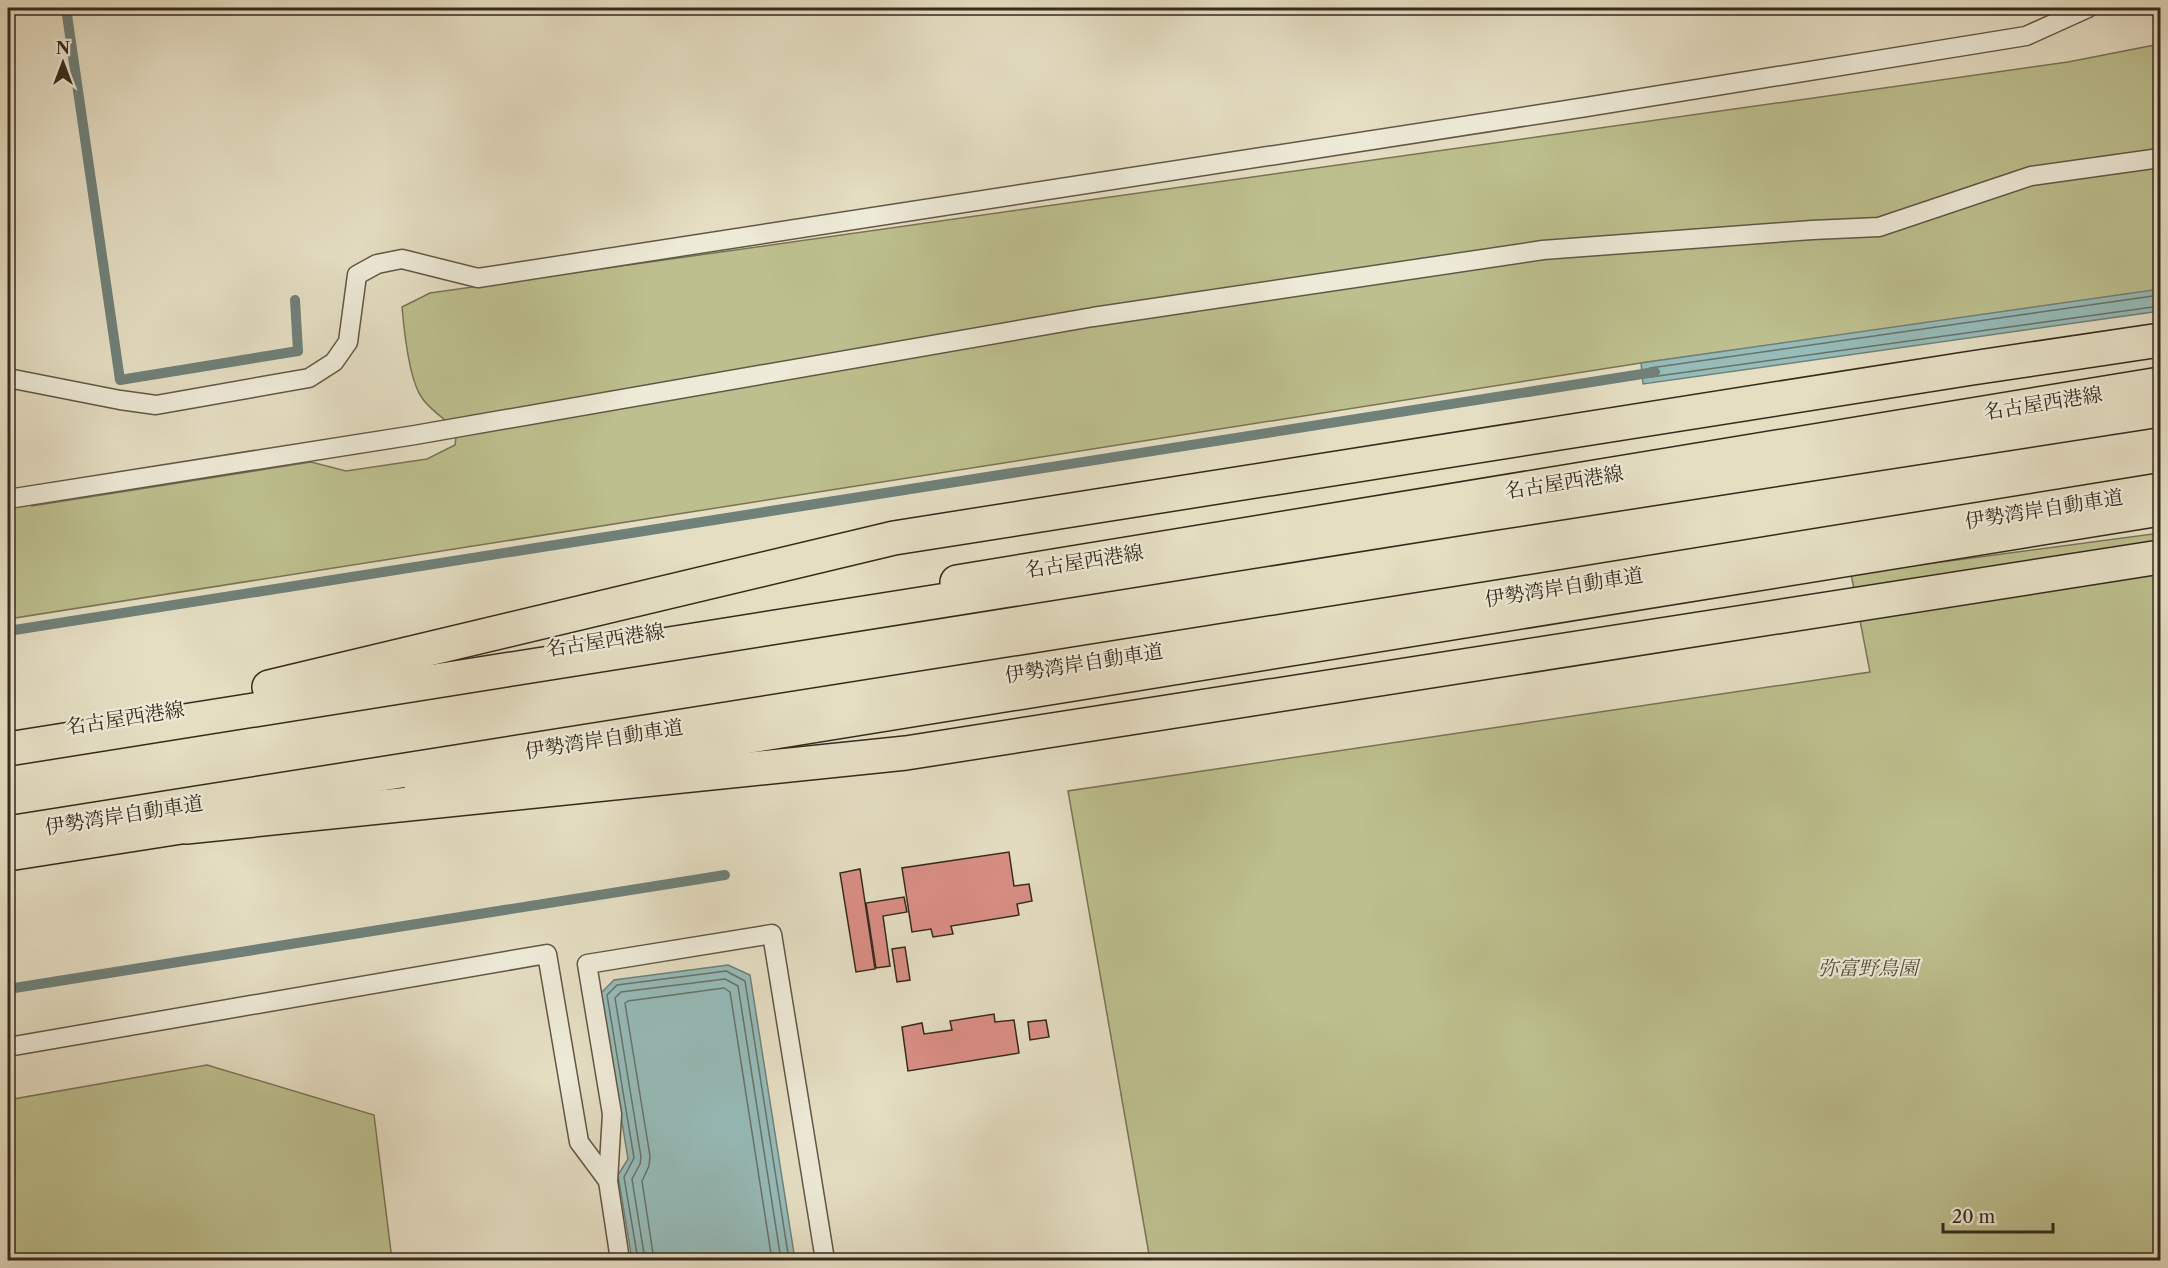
<svg xmlns="http://www.w3.org/2000/svg" width="2168" height="1268" font-family="'Libre Caslon Text','Noto Serif JP',serif">
<style>
.green{fill:#bdbf8e;stroke:#7a7455;stroke-width:1.5}
.water{fill:#96bbb8;stroke:#70817a;stroke-width:1.5}
.lines{fill:none;stroke-linecap:round;stroke-linejoin:round}
.shore{stroke:#66726a;stroke-width:1.5}
.stream{stroke:#70817a;stroke-width:10}
.building{fill:#d98e85;stroke:#362a1c;stroke-width:1.5}
.lane-casing{stroke:#625746;stroke-width:21}
.primary-casing{stroke:#362a1c;stroke-width:36}
.highway-casing{stroke:#362a1c;stroke-width:36}
.lane{stroke:#eeead8;stroke-width:18}
.primary{stroke:#e5dec3;stroke-width:33}
.highway{stroke:#e5dec3;stroke-width:33}
.labels{text-anchor:middle;stroke-width:4.5;stroke-linejoin:round;paint-order:stroke}
.street-label{font-size:20px;fill:#362a1c;stroke:#eeead8}
.park-label{font-size:20px;font-style:italic;fill:#584f38;stroke:#eeead8}
</style>
<rect width="100%" height="100%" fill="#e5dec3"/>
<filter id="stains"><feTurbulence type="fractalNoise" baseFrequency=".00333" numOctaves="4"/><feColorMatrix values="0 0 0 0 .2 0 0 0 0 .09 0 0 0 0 .02 0 0 0 .5 -.17"/></filter>
<radialGradient id="worn" r=".72"><stop offset=".6" stop-color="#630" stop-opacity="0"/><stop offset="1" stop-color="#630" stop-opacity=".3"/></radialGradient>
<g class="green">
<path d="M2160,44V292L1641,363L8,619V486L32,506L311,462L346,471L427,459L455,445L457,430C446,420 430,410 422,398C409,380 404,330 402,307L430,293L2068,62Z"/>
<path d="M2160,533V1260H1150L1068,791L1870,672L1851,574Z"/>
<path d="M207,1065L374,1115L392,1260H8V1100Z"/>
</g>
<g class="water">
<path d="M2160,289V311L1643,384L1641,363Z"/>
<path d="M728,965L750,975L795,1260H632L618,1175L628,1159L601,993L614,980Z"/>
</g>
<g class="lines">
<g class="shore">
<path d="M2160,295L1650,368L1648,370V374L1651,377L2160,306"/>
<path d="M638,1260L624,1177L634,1158L607,995L617,985L726,971L745,981L789,1260"/>
<path d="M645,1260L632,1179L640,1164L641,1157L615,998L621,992L725,979L738,986L781,1260"/>
<path d="M654,1260L642,1181L649,1166L650,1156L625,1003L628,1001L724,988L730,992L772,1260"/>
</g>
<g class="stream">
<path d="M66,8L120,380L298,351L295,300"/>
<path d="M8,631L1655,372"/>
<path d="M8,989L725,875"/>
</g>
</g>
<g class="building">
<path d="M1009,852L1014,886L1029,884L1032,901L1017,904L1019,915L951,926L953,934L933,937L931,929L912,932L902,868Z"/>
<path d="M860,869L875,969L856,972L840,873Z"/>
<path d="M904,897L907,912L883,916L890,966L876,968L866,903Z"/>
<path d="M905,947L910,980L897,982L892,949Z"/>
<path d="M994,1014L995,1022L1014,1020L1019,1053L908,1071L902,1027L922,1023L924,1034L952,1030L950,1021Z"/>
<path d="M1046,1020L1049,1037L1030,1040L1028,1022Z"/>
</g>
<g class="lines">
<g class="lane-casing">
<g id="lane">
<path d="M8,378L120,400L156,405L309,378L334,362L348,342L357,275L377,264L402,259L478,278L1586,107L2026,36L2088,8"/>
<path d="M8,499L415,435L1093,317L1543,250L1812,230L1879,227L2031,176L2160,158"/>
<path d="M8,1047L547,954L579,1142L608,1181"/>
<path d="M620,1260L608,1181L612,1114L587,964L772,934L825,1260"/>
</g>
</g>
<g class="primary-casing">
<g id="primary">
<path d="M957,582L2160,384"/>
<path d="M421,789L2160,509"/>
<path d="M8,854L213,822"/>
</g>
</g>
<g class="highway-casing">
<g id="highway">
<path d="M269,687L894,538L1972,368L2160,340"/>
<path d="M8,749L1482,515L2160,410"/>
<path d="M186,827L906,753L2160,557"/>
<path d="M8,833L1517,594L2160,490"/>
</g>
</g>
<use href="#lane" class="lane"/>
<use href="#primary" class="primary"/>
<use href="#highway" class="highway"/>
</g>
<g class="labels">
<g class="street-label">
<text transform="translate(2043 403) rotate(-9)" y="7">名古屋西港線</text>
<text transform="translate(1564 482) rotate(-9)" y="7">名古屋西港線</text>
<text transform="translate(2044 509) rotate(-9)" y="7">伊勢湾岸自動車道</text>
<text transform="translate(1084 561) rotate(-9)" y="7">名古屋西港線</text>
<text transform="translate(1564 587) rotate(-9)" y="7">伊勢湾岸自動車道</text>
<text transform="translate(605 640) rotate(-9)" y="7">名古屋西港線</text>
<text transform="translate(1084 663) rotate(-9)" y="7">伊勢湾岸自動車道</text>
<text transform="translate(125 718) rotate(-9)" y="7">名古屋西港線</text>
<text transform="translate(604 739) rotate(-9)" y="7">伊勢湾岸自動車道</text>
<text transform="translate(124 815) rotate(-9)" y="7">伊勢湾岸自動車道</text>
</g>
<g class="park-label">
<text x="1868" y="975">弥富野鳥園</text>
</g>
</g>
<rect width="2168" height="1268" fill="none" stroke="#e5dec3" stroke-width="30"/>
<rect x="9" y="9" width="2150" height="1250" fill="none" stroke="#362a1c" stroke-width="3"/>
<rect x="15" y="15" width="2138" height="1238" fill="none" stroke="#362a1c" stroke-width="1.5"/>
<g transform="translate(63 63)" stroke="#eeead8" stroke-width="4.5" paint-order="stroke">
<path d="M0-4.5L10 22L0 15L-10 22Z" fill="#362a1c"/>
<text y="-9" font-size="16" font-weight="bold" text-anchor="middle" fill="#362a1c">N</text>
</g>
<path d="M1943 1223v9h110v-9" fill="none" stroke="#362a1c" stroke-width="3"/>
<text x="1952" y="1223" font-size="18" fill="#362a1c" stroke="#eeead8" stroke-width="4.5" paint-order="stroke">20 m</text>
<rect width="100%" height="100%" filter="url(#stains)"/>
<rect width="100%" height="100%" fill="url(#worn)"/>
</svg>
